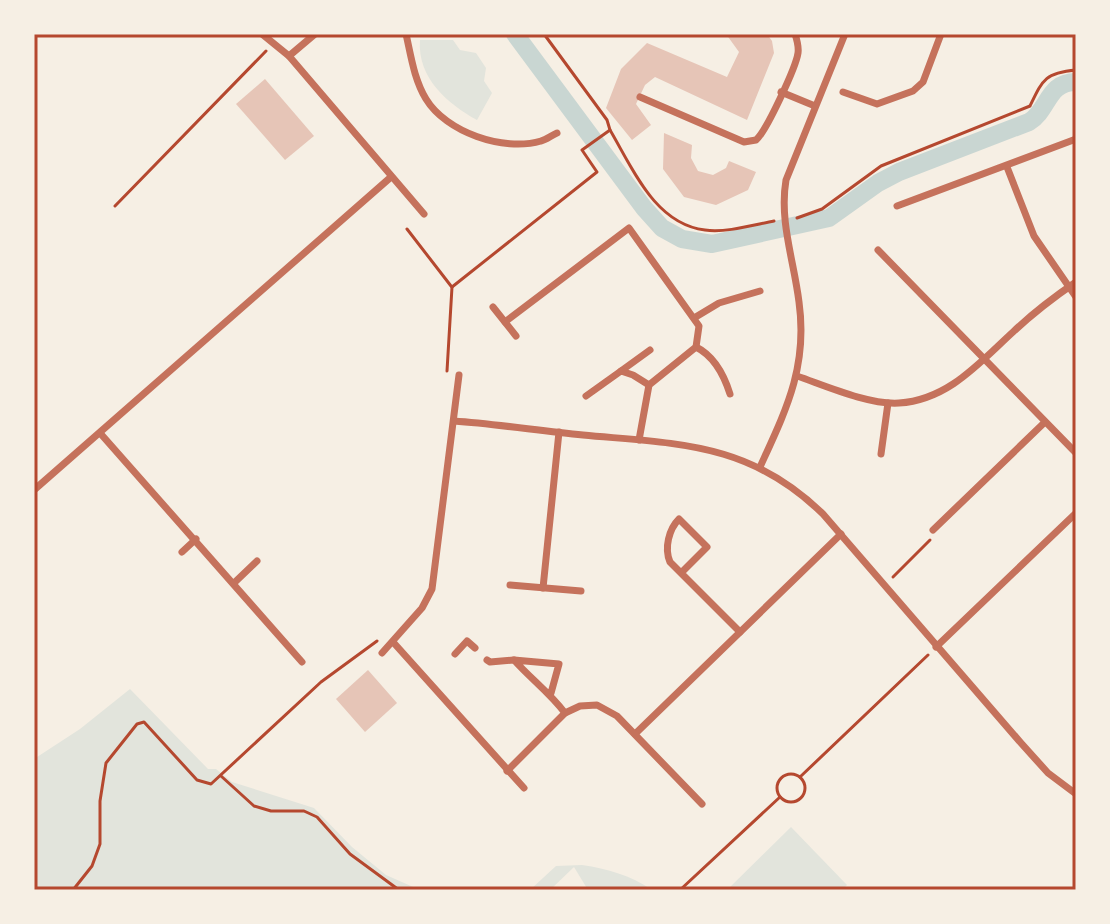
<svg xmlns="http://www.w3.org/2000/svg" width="1110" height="924" font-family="'Asap Condensed',sans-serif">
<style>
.green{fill:#e2e4dc}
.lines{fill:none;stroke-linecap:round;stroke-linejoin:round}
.canal{stroke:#c9d6d2;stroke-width:18}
.building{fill:#e6c5b7}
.path{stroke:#b5482f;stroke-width:3}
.minor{stroke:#c5725c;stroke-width:7}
.neatline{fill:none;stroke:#b5482f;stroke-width:3}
</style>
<rect width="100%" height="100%" fill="#f6efe4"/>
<g class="green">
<path d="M420,40H453L460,50L476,53L486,68L484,81L492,93L477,120C448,104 417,78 420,40Z"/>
<path d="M130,689L208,769H216L232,782L314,808L352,847L386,875L420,890H34V759L80,729Z"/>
<path d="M791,827L847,885L842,890H727Z"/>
<path d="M582,865C608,869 630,875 652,890H588L574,867L550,890H530L556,866Z"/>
</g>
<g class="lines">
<path class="canal" d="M515,34L644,208L662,228L682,239L712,244L829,218L878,183L899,172L1029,122C1049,110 1047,82 1076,82"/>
</g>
<g class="building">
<path d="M726,34H767L772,41L774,53L747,120L655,77L645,85L636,104L651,125L632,140L606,108L621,69L647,43L727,77L739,52Z"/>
<path d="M265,79L314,136L285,160L236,104Z"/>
<path d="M664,133L692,145L691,158L698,171L713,175L726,168L729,161L756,172L748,190L716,205L684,197L663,169Z"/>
<path d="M368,670L397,703L365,732L336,699Z"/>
</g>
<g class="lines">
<g class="path">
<path d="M610,130C633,169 655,224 705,230C726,233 753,225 774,221"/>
<path d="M115,206L266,51"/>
<path d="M797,218L822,209L881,166L1030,106C1043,79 1045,73 1076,70"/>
<path d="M407,229L451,286"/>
<path d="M452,287L597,172L582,150L610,130L607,120L544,34"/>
<path d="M447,371L452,287"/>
<path d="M893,577L930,540"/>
<circle cx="791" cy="788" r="14"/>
<path d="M221,776L254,806L271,811H304L317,817L350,854L399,890"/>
<path d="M800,777L928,655"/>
<path d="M73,890L92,866L100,844V801L106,763L137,724L144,722L197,780L211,784L321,682L377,641"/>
<path d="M680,890L780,797"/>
</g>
<g class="minor">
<path d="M262,34L289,56L424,214"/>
<path d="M406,34C411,56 414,79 426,99C446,132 503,152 541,141C546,140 552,135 557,133"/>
<path d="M289,56L315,34"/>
<path d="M781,92L815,106"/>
<path d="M843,92L877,104L913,91L923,82L941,34"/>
<path d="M640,97L744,142L756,140C766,132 796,67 798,53C799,46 797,40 795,34"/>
<path d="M1007,167L1034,236L1076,297"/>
<path d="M897,206L1076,139"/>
<path d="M878,250L1076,453"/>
<path d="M493,307L516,336"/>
<path d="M694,318L719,303L760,291"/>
<path d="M505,322L629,228L699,326L696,347L649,385L639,440"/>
<path d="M696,347C714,356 724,375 730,394"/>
<path d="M621,371L650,350"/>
<path d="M797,376C826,386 869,405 899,403C948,400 979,363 1013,332C1032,314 1054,297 1076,282"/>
<path d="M586,396L621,371L633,375L649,385"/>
<path d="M454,421C497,424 540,431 583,435C679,444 749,442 823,514L1021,743L1048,773L1076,794"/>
<path d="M100,433L302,662"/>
<path d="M881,454L888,403"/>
<path d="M760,467C786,410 808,367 799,302C794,261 779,221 786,180L845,34"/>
<path d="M34,490L391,177"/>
<path d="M933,530L1045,422"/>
<path d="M182,552L196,539"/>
<path d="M681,573L707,547L679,519C669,529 664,548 670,562L740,632"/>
<path d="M234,583L257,561"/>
<path d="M510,585L581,591"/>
<path d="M543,588L559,432"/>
<path d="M393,642L524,788"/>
<path d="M936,647L1076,513"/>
<path d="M382,653L422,608L432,589L459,375"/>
<path d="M455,654L467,641L475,648"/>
<path d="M487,660L490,662L514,660"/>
<path d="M551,693L559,664L514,660C531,679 550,693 565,713"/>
<path d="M635,734L841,534"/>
<path d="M507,771L565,713L580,706L597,705L617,716L702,804"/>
</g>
</g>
<rect width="1110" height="924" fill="none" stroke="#f6efe4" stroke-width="72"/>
<rect x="36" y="36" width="1038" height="852" class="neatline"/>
</svg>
